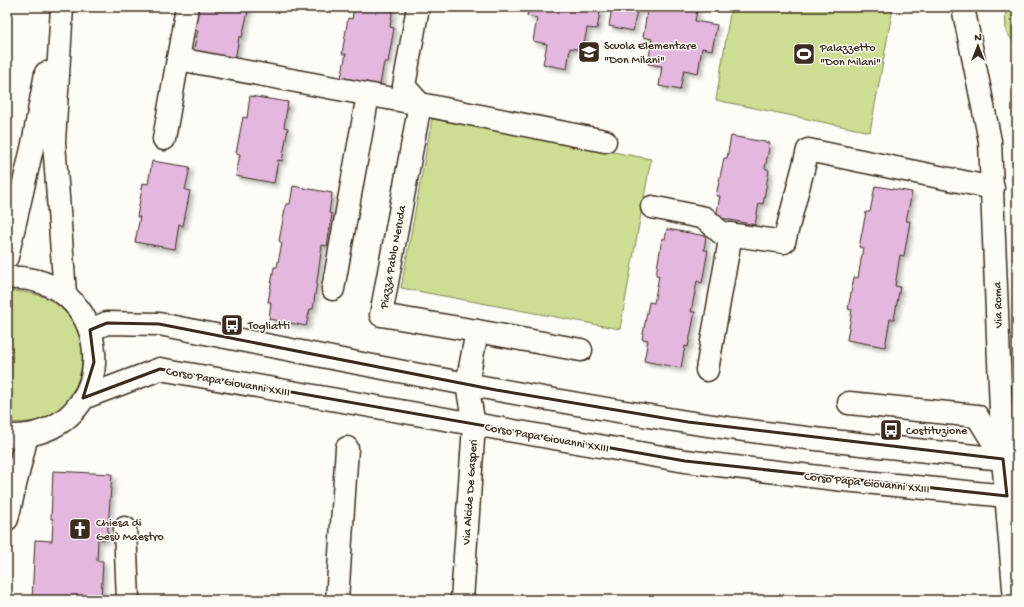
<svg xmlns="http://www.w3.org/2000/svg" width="1024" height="607" font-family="'Gochi Hand',sans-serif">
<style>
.green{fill:#cddd91;stroke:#848458}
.building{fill:#e4b8de;stroke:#3b2a1e;filter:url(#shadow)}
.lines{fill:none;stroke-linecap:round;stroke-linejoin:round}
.minor-casing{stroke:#3b2a1e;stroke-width:25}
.minor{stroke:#fdfcf7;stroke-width:22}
.marked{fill:none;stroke:#3b2a1e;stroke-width:3;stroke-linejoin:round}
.labels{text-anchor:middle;stroke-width:3;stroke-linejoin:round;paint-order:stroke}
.poi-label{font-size:12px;fill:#3b2a1e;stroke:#fdfcf7;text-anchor:start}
.street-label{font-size:12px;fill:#3b2a1e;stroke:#fdfcf7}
</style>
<defs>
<filter id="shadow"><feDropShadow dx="3.5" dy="3.5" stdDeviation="2" flood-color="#0004"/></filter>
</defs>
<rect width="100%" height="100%" fill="#fdfcf7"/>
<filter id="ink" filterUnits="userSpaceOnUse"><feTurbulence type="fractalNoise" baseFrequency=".025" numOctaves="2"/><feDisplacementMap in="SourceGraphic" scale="8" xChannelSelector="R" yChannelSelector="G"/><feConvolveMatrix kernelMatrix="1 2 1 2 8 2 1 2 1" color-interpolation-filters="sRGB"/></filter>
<g filter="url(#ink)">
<g class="green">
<path d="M731,7L893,8L870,132L716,100Z"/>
<path d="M1005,7H1017V46L1006,32Z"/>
<path d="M432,119L651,159L620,329L401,288Z"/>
<path d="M11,291C27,292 42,294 55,303C96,331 89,395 46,417C34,423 20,423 7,422V292Z"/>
</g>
<g class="building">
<path d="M198,7H249L242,37H239L235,60L193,52L198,31L194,30Z"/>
<path d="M354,7H393L390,27L394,28L388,62H384L380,85L341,78L346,54H342L348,18L352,19Z"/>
<path d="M529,7H601L597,29L587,28L583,50L570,48L567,69L543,64L547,44L533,41L537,18L527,16Z"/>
<path d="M612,7H679L697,10L695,21L717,25L712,50L702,48L698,73L684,70L680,90L659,86L662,66L648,64L652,39L643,37L647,12L637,10L633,31L609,26Z"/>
<path d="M250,96L288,102L284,127L288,128L282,161L278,160L274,183L236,176L240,154L236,153L243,117L247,118Z"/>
<path d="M731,136L770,143L765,168L769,170L763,204L759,203L755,225L716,217L720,196H716L724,158H727Z"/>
<path d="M152,161L190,167L185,190L190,191L183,226L179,225L175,249L135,242L140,217H137L143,183L148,184Z"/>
<path d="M293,186L332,193L329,213L332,214L327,246L322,245L313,309H310L306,326L269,319L271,302H268L274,267H277L282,243L279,241L286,204H290Z"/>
<path d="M875,186L912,192L906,221H910L904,256L900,255L895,286L900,287L894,319H890L885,347L847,340L852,310L848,309L854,277L858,278L863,248L859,247L866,212H870Z"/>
<path d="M667,229L706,236L704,250H708L702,283L697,281L691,312H695L688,347L685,346L681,368L644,361L648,340L642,339L649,302L654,303L659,276L656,275L662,238L665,239Z"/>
<path d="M53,471L112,474L107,540L98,539L97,561H103L101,600H32L35,540L52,541L53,519H51Z"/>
</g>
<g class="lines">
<g class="minor-casing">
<g id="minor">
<path d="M62,7L54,142L65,294"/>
<path d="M418,7L404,86L420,104"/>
<path d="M964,12L990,141L1003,459L1015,600"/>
<path d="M178,59L420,104"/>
<path d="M164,139L187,7"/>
<path d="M652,207L705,218L721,233L784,242L808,150L993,188"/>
<path d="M7,257L33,144L46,73"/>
<path d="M7,278C112,273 126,417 28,435C22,436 14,436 7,436"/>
<path d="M333,289L368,95"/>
<path d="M90,330L107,323L159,324C334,358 510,395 687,422C792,438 898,448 1003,459L1017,458"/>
<path d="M477,331L581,350"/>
<path d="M707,370L731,234"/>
<path d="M83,398L160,369L685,461L844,480L1007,496L1017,495"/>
<path d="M849,403L977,416L1003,458"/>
<path d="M7,519L27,435"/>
<path d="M125,528L128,600"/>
<path d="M337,600L347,448"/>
<path d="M462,600L474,425L467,384L477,331L381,315L420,104L605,141"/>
</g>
</g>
<use href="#minor" class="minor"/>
</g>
</g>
<path class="marked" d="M107,323L159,324L496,390L688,422L1003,459L1007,496L685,461L160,369L83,398L94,362L90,330Z"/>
<defs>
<g id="school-square" transform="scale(1.15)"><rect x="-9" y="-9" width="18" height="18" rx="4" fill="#3b2a1e" stroke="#fdfcf7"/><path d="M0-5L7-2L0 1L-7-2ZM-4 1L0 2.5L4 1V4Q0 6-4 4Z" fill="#fff"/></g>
<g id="stadium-square" transform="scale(1.15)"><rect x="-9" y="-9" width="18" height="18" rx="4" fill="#3b2a1e" stroke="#fdfcf7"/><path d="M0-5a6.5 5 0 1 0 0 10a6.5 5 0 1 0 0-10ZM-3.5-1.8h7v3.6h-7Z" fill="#fff"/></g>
<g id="bus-square" transform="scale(1.15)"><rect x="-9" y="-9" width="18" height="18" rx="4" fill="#3b2a1e" stroke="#fdfcf7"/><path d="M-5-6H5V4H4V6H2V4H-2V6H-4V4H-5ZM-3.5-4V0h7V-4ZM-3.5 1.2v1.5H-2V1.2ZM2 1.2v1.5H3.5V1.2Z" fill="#fff"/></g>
<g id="church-square" transform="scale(1.15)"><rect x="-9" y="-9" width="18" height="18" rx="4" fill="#3b2a1e" stroke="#fdfcf7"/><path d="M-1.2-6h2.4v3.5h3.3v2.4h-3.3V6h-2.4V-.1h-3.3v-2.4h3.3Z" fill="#fff"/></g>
</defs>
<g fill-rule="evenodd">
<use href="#school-square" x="589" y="52"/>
<use href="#stadium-square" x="804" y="54"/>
<use href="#bus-square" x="232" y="325"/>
<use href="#bus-square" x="891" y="430"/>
<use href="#church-square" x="80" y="529"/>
</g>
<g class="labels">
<g class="poi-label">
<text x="604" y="49">Scuola Elementare<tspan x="604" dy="14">"Don Milani"</tspan></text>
<text x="820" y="51">Palazzetto<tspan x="820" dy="14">"Don Milani"</tspan></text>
<text x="248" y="329">Togliatti</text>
<text x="906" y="434">Costituzione</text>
<text x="96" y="526">Chiesa di<tspan x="96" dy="14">Gesù Maestro</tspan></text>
</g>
<g class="street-label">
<text transform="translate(392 257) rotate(-80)" y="4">Piazza Pablo Neruda</text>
<text transform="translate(997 305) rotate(-92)" y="4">Via Roma</text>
<text transform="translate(228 381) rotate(10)" y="4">Corso Papa Giovanni XXIII</text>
<text transform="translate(547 437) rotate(10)" y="4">Corso Papa Giovanni XXIII</text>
<text transform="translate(867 482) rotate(6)" y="4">Corso Papa Giovanni XXIII</text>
<text transform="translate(469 492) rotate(-86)" y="4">Via Alcide De Gasperi</text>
</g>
</g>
<rect width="1024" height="607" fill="none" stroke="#fdfcf7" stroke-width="24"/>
<rect x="12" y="12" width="1000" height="583" fill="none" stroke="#3b2a1e" stroke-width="1.5" filter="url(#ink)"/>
<g transform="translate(978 46)" stroke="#fdfcf7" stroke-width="3" paint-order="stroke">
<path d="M0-3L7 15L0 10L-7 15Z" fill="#3b2a1e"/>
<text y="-6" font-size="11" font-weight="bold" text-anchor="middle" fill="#3b2a1e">N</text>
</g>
</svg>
